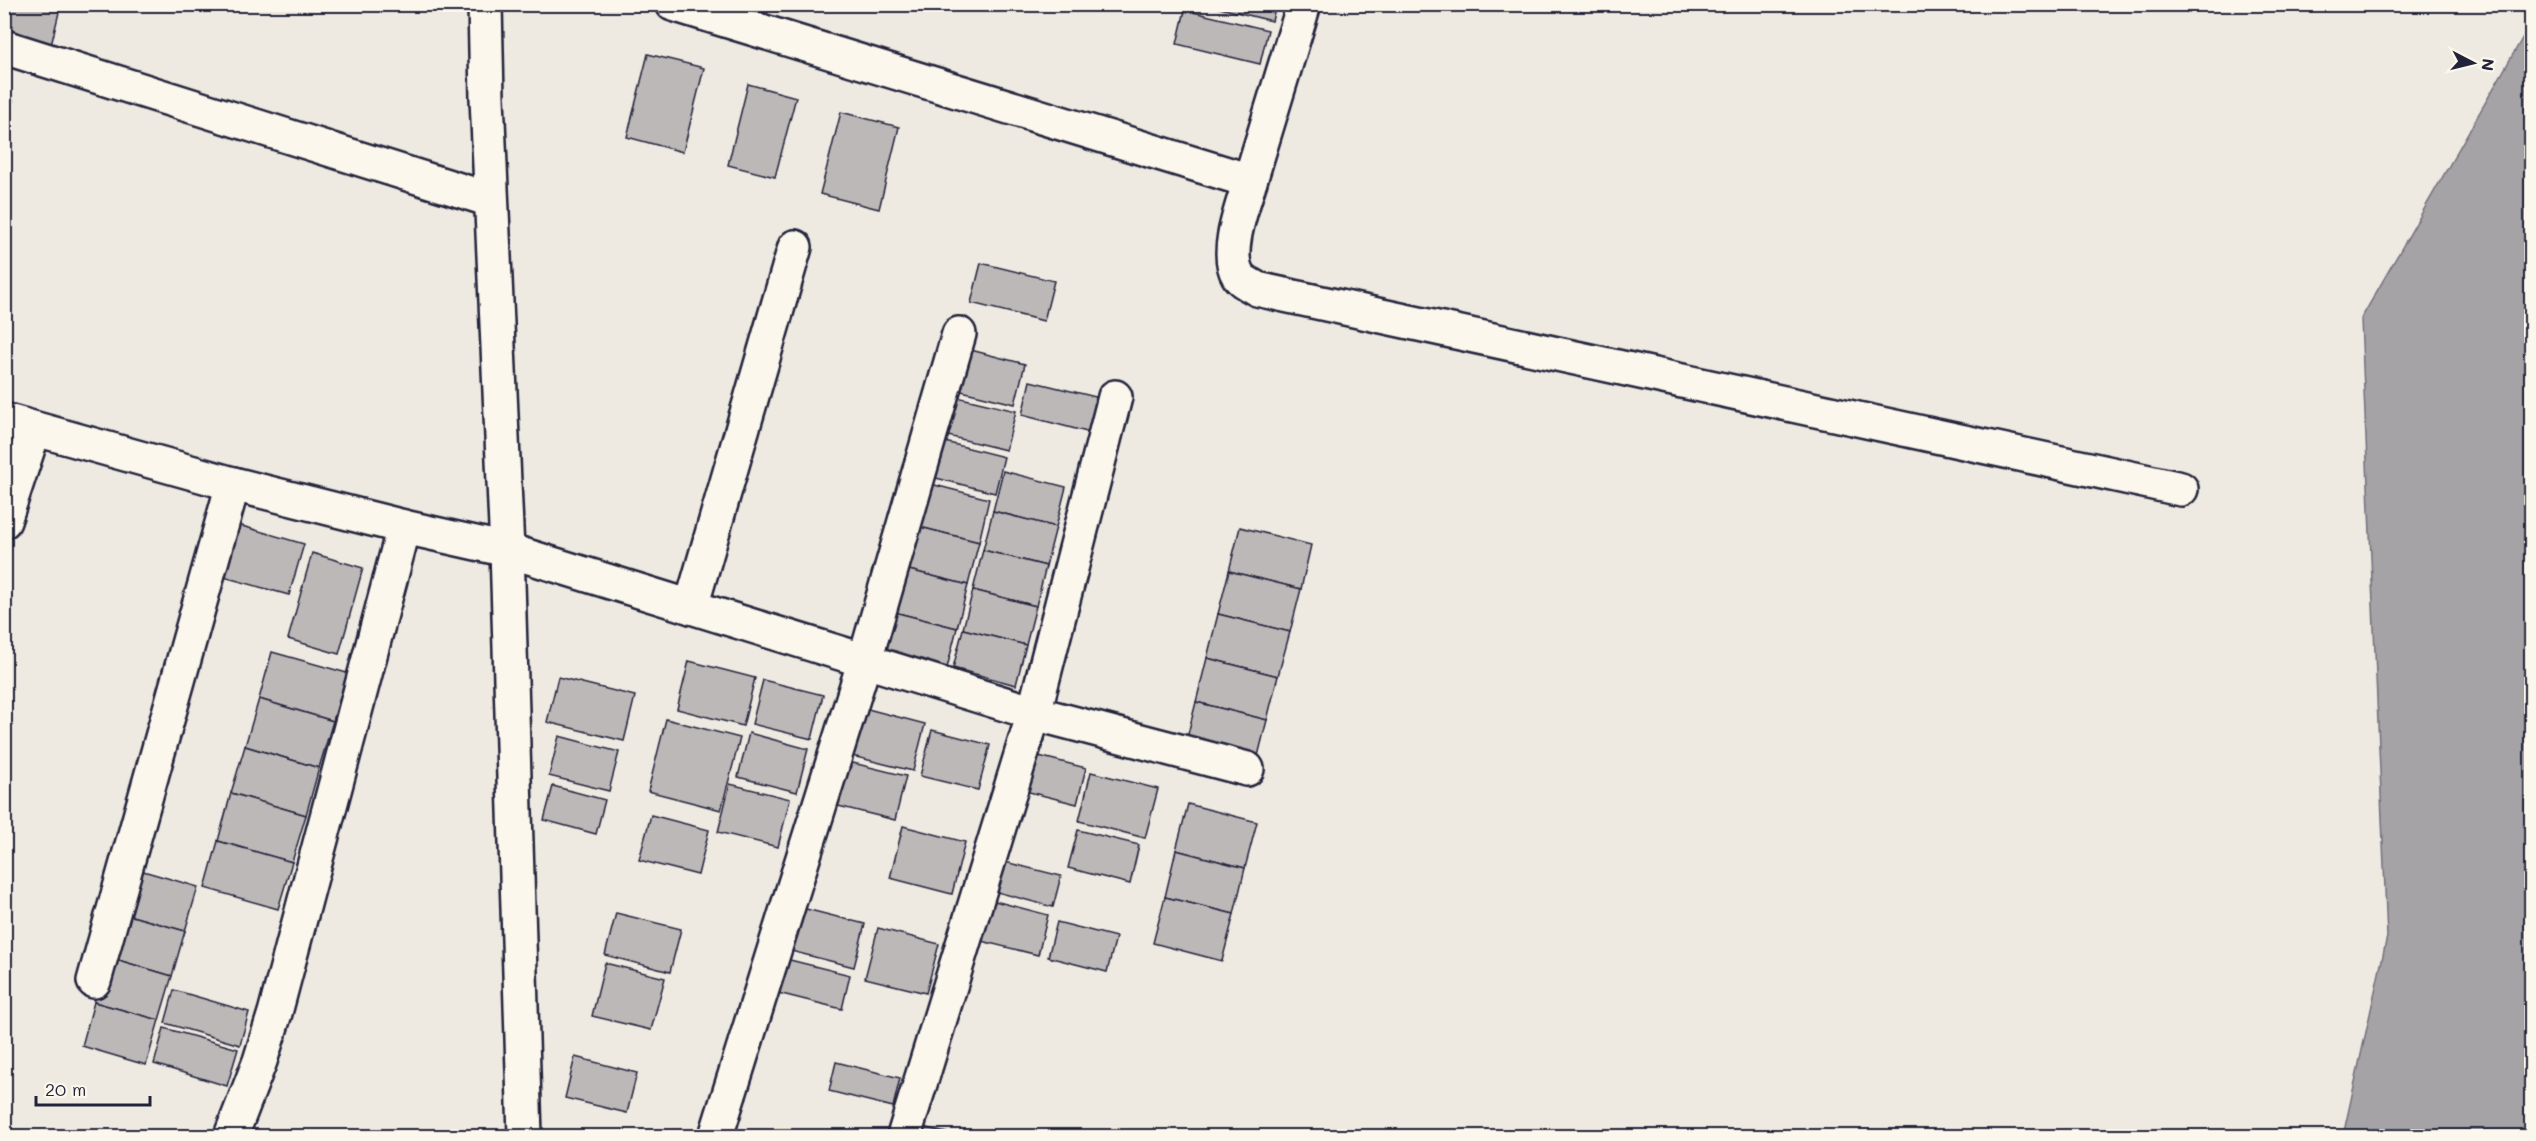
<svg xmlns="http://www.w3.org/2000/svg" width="2536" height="1141" font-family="Mali,sans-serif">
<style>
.water{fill:#a6a3a7;stroke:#716f7c;stroke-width:1.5}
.building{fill:#bcb8b8;stroke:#22223b;stroke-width:1.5}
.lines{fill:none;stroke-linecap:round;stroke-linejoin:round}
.street-casing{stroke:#22223b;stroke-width:38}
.street{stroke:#fbf7ec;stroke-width:33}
</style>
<rect width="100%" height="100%" fill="#eeeae2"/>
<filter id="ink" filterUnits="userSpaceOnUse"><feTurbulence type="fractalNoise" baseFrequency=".0167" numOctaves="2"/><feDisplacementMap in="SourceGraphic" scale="12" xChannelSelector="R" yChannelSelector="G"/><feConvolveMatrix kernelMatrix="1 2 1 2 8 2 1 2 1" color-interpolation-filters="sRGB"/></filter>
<g filter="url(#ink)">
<path class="water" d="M2531,23V1136H2343L2387,937L2361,319Z"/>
<g class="building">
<path d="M11,4H61L49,54L4,33Z"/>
<path d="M739,4H770L768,12Z"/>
<path d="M1204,4H1276L1272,21Z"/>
<path d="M1185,10L1268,30L1260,64L1177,44Z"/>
<path d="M648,54L704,68L683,152L627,137Z"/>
<path d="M748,84L796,97L775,177L728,165Z"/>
<path d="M4,98L13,101L4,123Z"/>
<path d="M841,112L899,127L879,209L820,194Z"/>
<path d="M981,263L1054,281L1044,321L971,303Z"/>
<path d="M963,348L1025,364L1015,404L953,389Z"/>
<path d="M1030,381L1100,398L1091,433L1022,415Z"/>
<path d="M957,397L1016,411L1006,450L948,436Z"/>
<path d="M941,441L1004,457L995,493L932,477Z"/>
<path d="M1003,471L1066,487L1056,527L993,511Z"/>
<path d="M919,481L989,499L979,542L908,524Z"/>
<path d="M993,511L1056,527L1046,566L983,550Z"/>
<path d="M235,524L304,544L289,595L220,576Z"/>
<path d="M908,524L979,542L968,585L897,567Z"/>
<path d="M1240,527L1311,545L1301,589L1229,571Z"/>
<path d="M983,550L1046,566L1036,606L973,590Z"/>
<path d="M312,553L363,568L339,654L288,639Z"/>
<path d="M897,567L968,585L957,628L886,610Z"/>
<path d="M1229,571L1301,589L1290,632L1218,614Z"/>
<path d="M973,590L1036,606L1026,645L963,629Z"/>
<path d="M886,610L957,628L946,672L876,654Z"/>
<path d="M1218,614L1290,632L1278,676L1207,658Z"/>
<path d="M963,629L1026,645L1016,685L953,668Z"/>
<path d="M272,652L347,673L333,721L259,699Z"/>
<path d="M1207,658L1278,676L1267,720L1196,702Z"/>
<path d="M689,661L755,678L743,726L677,709Z"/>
<path d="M558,677L635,696L624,741L547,722Z"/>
<path d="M763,680L823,695L812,739L752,724Z"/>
<path d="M259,699L333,721L319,768L245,746Z"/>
<path d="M1196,702L1267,720L1256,764L1185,746Z"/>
<path d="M860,707L925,724L913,771L848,755Z"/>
<path d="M666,719L740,738L721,810L648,791Z"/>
<path d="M932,730L990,745L978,790L920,776Z"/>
<path d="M749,733L808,749L797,792L738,777Z"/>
<path d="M559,736L619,752L609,791L549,776Z"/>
<path d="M245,746L319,768L306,815L231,793Z"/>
<path d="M1035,755L1086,768L1077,804L1025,791Z"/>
<path d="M849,762L906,776L895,820L838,806Z"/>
<path d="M1091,772L1158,789L1145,838L1079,821Z"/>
<path d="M730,784L790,799L778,847L718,832Z"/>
<path d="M553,786L605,800L596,834L544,820Z"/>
<path d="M231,793L306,815L292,862L218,841Z"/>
<path d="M1188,804L1257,822L1245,868L1176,850Z"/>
<path d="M651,815L709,830L698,875L639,860Z"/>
<path d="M903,826L965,842L952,894L890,878Z"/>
<path d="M1078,830L1139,845L1130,884L1068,868Z"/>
<path d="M218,841L292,862L278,909L205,888Z"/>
<path d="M1176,850L1245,868L1234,914L1165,897Z"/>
<path d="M1005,862L1061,876L1053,907L997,892Z"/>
<path d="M133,868L198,887L185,931L121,913Z"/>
<path d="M1165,897L1234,914L1222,961L1153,943Z"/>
<path d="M991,900L1048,915L1038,955L981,941Z"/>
<path d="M798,907L865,924L854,967L787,950Z"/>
<path d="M121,913L185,931L172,976L108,957Z"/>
<path d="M616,913L681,929L670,972L605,955Z"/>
<path d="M1057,922L1116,937L1107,972L1048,957Z"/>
<path d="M878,928L939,944L926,993L865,978Z"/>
<path d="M108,957L172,976L159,1020L94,1002Z"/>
<path d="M782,958L850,975L842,1009L774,992Z"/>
<path d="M605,963L665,978L651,1030L592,1016Z"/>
<path d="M174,990L249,1012L240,1045L165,1023Z"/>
<path d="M94,1002L159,1020L146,1065L82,1046Z"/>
<path d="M164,1028L238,1049L227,1086L154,1064Z"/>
<path d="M575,1057L637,1073L627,1113L565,1098Z"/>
<path d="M836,1062L900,1078L893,1107L829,1091Z"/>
<path d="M923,1127L958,1136H920Z"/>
</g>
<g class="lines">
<g class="street-casing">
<g id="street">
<path d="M485,4L487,98L507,550L525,1136"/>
<path d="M673,4L1250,181L1304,4"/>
<path d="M4,47L491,200"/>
<path d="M1250,181C1243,205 1224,252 1238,275C1241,281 1251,285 1257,289L2181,489"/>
<path d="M4,420L233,484L404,527L507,550L1034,713L1247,769"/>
<path d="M4,521L34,430"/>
<path d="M691,607L795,247"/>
<path d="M94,981L233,484"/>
<path d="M231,1136L260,1061L275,1013L404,527"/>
<path d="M716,1136L865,660L959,334"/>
<path d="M904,1136L1034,713L1115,397"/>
</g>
</g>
<use href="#street" class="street"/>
</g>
</g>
<rect width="2536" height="1141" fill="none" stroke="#fbf7ec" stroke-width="24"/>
<rect x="12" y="12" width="2512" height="1117" fill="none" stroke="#22223b" stroke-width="2" filter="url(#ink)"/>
<g transform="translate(2473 63) rotate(97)" stroke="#fbf7ec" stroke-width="4.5" paint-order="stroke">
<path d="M0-4.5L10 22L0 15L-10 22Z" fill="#22223b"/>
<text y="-9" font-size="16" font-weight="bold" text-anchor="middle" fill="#22223b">N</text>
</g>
<path d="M36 1096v9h114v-9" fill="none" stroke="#22223b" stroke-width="3"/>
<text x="45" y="1096" font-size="18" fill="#22223b" stroke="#fbf7ec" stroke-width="4.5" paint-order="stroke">20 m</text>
</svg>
